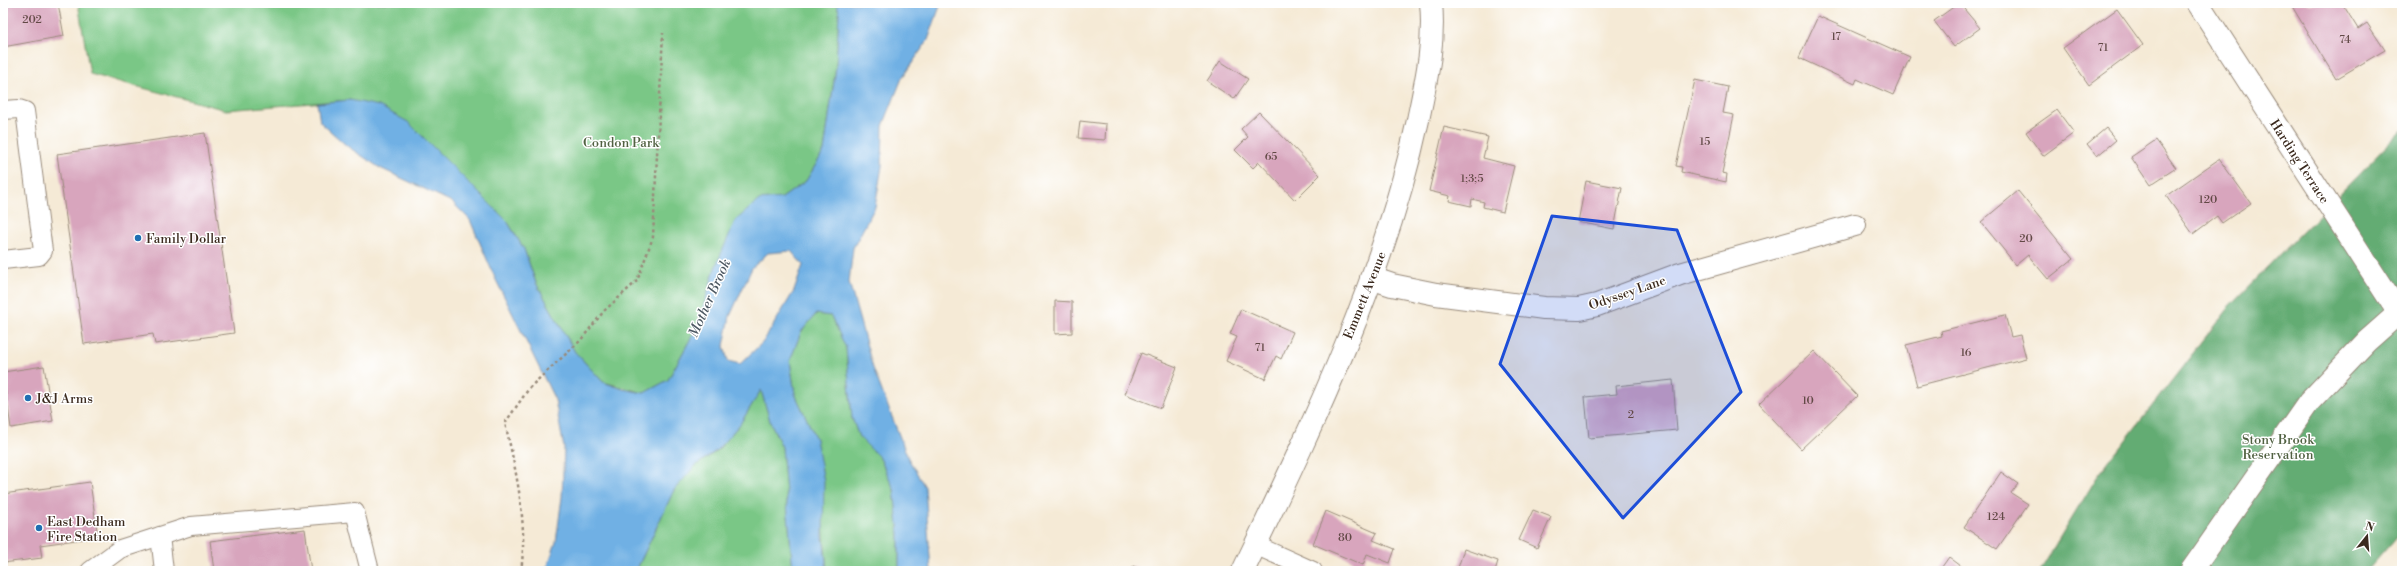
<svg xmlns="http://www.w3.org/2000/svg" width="2405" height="574" font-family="'Libre Bodoni',serif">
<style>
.green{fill:#7ac786;stroke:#5a7852}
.forest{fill:#63ac73;stroke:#4f6b48}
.water{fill:#70b0e4;stroke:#566d81;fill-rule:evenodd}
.building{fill:#d8a5bd}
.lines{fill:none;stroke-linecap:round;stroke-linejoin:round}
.service-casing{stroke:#988a7a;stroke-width:20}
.minor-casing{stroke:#988a7a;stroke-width:24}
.secondary-casing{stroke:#988a7a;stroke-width:24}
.path{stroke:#988a7a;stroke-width:2.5;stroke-dasharray:3 3;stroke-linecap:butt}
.service{stroke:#fff;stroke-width:18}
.minor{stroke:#fff;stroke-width:22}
.secondary{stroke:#fff;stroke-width:22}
.marked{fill:#1d4ed8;fill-opacity:0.2;stroke:#1d4ed8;stroke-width:3;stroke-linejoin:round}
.poi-dot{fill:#1f6fb2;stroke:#fff;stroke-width:1.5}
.labels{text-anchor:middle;stroke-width:3;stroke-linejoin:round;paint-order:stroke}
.number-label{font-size:11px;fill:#624946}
.park-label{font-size:13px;fill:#516142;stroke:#fff}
.street-label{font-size:13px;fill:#3b2a1e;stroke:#fff}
.poi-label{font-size:13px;fill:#3b2a1e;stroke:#fff;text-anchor:start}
.water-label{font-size:14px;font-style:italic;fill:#4e5963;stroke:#fff}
</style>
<rect width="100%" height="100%" fill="#fff"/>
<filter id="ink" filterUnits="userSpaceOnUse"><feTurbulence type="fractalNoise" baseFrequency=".025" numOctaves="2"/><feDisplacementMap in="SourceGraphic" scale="8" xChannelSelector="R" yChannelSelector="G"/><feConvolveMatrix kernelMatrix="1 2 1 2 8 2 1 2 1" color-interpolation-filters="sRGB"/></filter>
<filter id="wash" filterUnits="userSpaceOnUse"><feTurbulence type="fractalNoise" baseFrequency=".012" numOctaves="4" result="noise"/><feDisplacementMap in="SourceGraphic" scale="16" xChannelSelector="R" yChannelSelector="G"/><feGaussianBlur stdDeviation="0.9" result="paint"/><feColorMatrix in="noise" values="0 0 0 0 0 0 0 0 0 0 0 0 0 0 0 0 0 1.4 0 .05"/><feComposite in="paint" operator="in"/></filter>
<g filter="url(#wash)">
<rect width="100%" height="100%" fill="#f5ead6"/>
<g class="green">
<path d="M78,3H837L839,13L836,67L824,151L806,181L782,198L759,200L715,268L698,325L668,380L644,393L603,382L575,352L536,283L524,249L507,221L408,122L350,100L226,110L90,74Z"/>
<path d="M816,314L831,316L846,347L852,418L859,437L880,458L894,489L899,534V571H827L816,439L795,394L790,361L801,332Z"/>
<path d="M761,390L770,421L782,447L793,571H636L674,490L695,466L717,451L740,424Z"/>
</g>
<path class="forest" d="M2402,130V531L2367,571H2040L2097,477L2228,308Z"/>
<path class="water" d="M837,3H941L928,40L902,78L883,126L882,166L875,207L853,248L849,282L873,368L908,458L925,487L931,571H899V534L894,489L880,458L859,437L852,418L846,348L831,316L816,314L801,332L790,361L795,394L816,439L824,481L823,536L827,571H793L782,447L770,421L761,390L740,424L716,451L695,466L674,490L636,571H546L556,542L562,497L564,448L555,400L495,278L470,220L452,202L380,168L347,146L320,122L317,103L350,100L379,106L408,122L507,221L524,249L536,283L575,352L603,382L623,389L644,393L668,380L698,325L715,268L735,221L759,200L782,198L806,181L824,151L836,67L839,13ZM791,251L803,265L794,291L763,342L740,364L728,361L724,346L730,316L752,268L768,253Z"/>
<g id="blocks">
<g class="building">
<path d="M3,3H58L64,36L3,47Z"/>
<path d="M1959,3L1980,28L1954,47L1934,21Z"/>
<path d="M2290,3H2342L2358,29L2367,23L2385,50L2336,79Z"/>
<path d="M2117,9L2143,45L2089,85L2063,48Z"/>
<path d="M1818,16L1910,57L1893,95L1857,79L1855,84L1799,58Z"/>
<path d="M1220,61L1248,79L1234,99L1207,81Z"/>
<path d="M1695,80L1728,87L1723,113L1734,115L1722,173L1727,174L1726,182L1681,172L1682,167L1676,166Z"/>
<path d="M2057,110L2074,133L2043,156L2026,132Z"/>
<path d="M1259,112L1320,175L1295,200L1259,162L1253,168L1235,150L1248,137L1241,129Z"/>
<path d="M1080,121L1106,124L1105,140L1078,138Z"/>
<path d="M1444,127L1488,137L1483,158L1514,166L1503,212L1483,207L1484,202L1472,199L1471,206L1449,201L1450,196L1429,191Z"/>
<path d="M2106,128L2116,140L2097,156L2087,144Z"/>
<path d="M205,133L234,333L155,344L153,334L84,344L57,154Z"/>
<path d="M2156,140L2176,168L2150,185L2131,157Z"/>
<path d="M2219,159L2251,203L2222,223L2217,216L2193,234L2166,196Z"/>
<path d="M1586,181L1622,188L1614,229L1578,222Z"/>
<path d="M2018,191L2073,259L2048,279L2028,255L2016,265L1981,222Z"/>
<path d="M1055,301L1072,302V333L1055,334Z"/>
<path d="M1241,309L1293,332L1281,359L1276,356L1265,379L1226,361L1237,337L1230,334Z"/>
<path d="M2005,315L2011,337L2020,335L2026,358L1917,386L1906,345L1942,336L1941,331Z"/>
<path d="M1814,351L1857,396L1801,449L1759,404Z"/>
<path d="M1141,353L1177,367L1161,408L1125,394Z"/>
<path d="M44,366L53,421L11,428L3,372Z"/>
<path d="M1673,380L1677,430L1589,438L1585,397L1617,394L1616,386Z"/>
<path d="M2001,472L2018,484L2011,493L2028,504L1997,549L1964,527Z"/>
<path d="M90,482L98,537L40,545L42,558L3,563V494Z"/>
<path d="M1533,510L1551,517L1537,548L1519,540Z"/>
<path d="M1326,511L1377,533L1373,540L1395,549L1390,563L1367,554L1363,565L1313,544Z"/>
<path d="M305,529L311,571H214L210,541Z"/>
<path d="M1464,549L1498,561L1495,571H1457Z"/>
<path d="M1949,557L1965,569L1964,571H1939Z"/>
<path d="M1133,566L1145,571H1131Z"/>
</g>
</g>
</g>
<g filter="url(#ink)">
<use href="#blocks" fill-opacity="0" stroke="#988a7a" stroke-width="1"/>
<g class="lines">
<g class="service-casing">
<g id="service">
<path d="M3,110L19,109L25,111L43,251L39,256L3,260"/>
<path d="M160,536L164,571"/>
<path d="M1255,545L1313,571"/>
<path d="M90,571L120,549L191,526L355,512L370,571"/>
</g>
</g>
<g class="minor-casing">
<g id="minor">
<path d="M2198,3L2402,318"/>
<path d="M1371,278L1392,285L1436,294L1544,308L1579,309L1597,305L1680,274L1855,225"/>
<path d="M1243,571C1312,426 1384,278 1418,120C1426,81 1435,43 1431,3"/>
</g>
</g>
<g class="secondary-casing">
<path id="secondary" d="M2191,571L2309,402L2367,341L2402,310"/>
</g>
<path class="path" d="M521,571C528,522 516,471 505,423L530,387L580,341L604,311L637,281L653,237L663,33"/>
<use href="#service" class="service"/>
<use href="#minor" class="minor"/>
<use href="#secondary" class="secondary"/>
</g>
</g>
<path class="marked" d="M1552,216L1677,230L1741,392L1623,518L1500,364Z"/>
<g class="poi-dot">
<circle cx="138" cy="238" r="4"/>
<circle cx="28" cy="398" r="4"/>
<circle cx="39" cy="528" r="4"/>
</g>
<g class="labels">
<g class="number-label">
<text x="32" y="23">202</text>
<text x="1836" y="40">17</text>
<text x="2345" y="43">74</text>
<text x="2103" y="51">71</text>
<text x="1705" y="145">15</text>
<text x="1271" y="160">65</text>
<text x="1472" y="182">1;3;5</text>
<text x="2208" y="203">120</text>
<text x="2026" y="242">20</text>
<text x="1260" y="351">71</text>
<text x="1966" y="356">16</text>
<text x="1808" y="404">10</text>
<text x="1631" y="418">2</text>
<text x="1996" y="520">124</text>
<text x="1345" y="541">80</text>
</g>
<g class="park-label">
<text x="621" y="147">Condon Park</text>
<text x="2278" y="444">Stony Brook<tspan x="2278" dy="15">Reservation</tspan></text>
</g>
<g class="street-label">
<text transform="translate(2300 161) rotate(57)" y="5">Harding Terrace</text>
<text transform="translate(1627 292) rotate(-19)" y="5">Odyssey Lane</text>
<text transform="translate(1364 295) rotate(-68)" y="5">Emmett Avenue</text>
</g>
<g class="poi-label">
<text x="146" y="243">Family Dollar</text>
<text x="36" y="403">J&amp;J Arms</text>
<text x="47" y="526">East Dedham<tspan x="47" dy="15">Fire Station</tspan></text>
</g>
<g class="water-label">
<text transform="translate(709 298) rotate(-66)" y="5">Mother Brook</text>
</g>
</g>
<rect width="2405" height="574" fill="none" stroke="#fff" stroke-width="16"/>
<g transform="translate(2367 536) rotate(17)" stroke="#ffffff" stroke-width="3" paint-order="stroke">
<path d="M0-3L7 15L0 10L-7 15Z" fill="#3b2a1e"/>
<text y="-6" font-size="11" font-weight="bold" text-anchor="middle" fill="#3b2a1e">N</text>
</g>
</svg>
